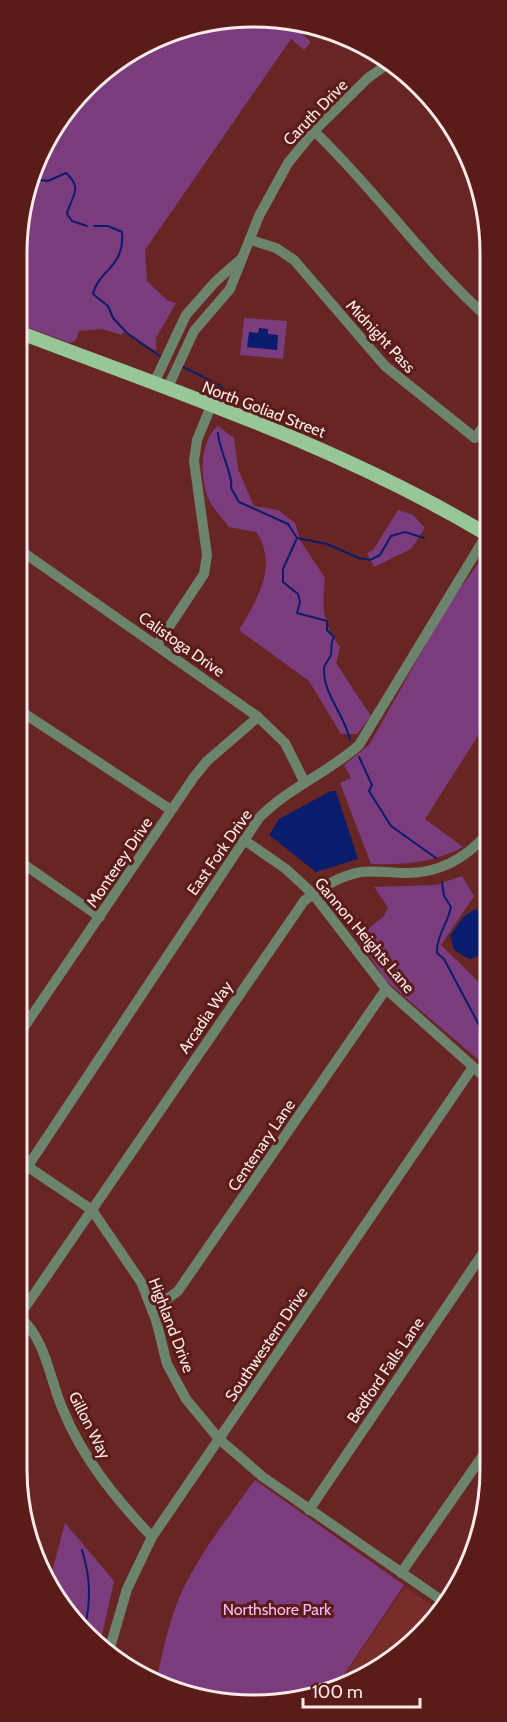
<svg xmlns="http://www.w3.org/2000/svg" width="507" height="1722" font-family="Cabin,sans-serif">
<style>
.built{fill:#772d29}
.green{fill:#7b3c7d}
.water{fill:#0a1d6c}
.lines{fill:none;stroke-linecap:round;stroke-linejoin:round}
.stream{stroke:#0a1d6c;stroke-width:2}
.minor{stroke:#6c836d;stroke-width:10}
.major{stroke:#97c699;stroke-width:14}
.labels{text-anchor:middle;stroke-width:6;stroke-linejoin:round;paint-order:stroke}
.street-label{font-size:16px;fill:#fbeae8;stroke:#5a1b19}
.park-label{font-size:16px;fill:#f7bef8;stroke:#5a1b19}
.rim{fill:none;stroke:#fbeae8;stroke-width:3}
</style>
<rect width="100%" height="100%" fill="#672623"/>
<path class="built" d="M405,1587L440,1611L398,1657L336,1687Z"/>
<g class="green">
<path d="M207,21H299L303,22L298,30L311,42L304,50L291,39L145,250L147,281L168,301L176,303L156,338V351L125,333H122V335L102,329L79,331L76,340L70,343L21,325V208L56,122L122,57Z"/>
<path d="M244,318L287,321L283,359L240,355Z"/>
<path d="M218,426L234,438L238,469L254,506L278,510L295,523L300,540L325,578C322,607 322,623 340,647L336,663L371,716L357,734H341L309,681L239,630C257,600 279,565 256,532L229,527C221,516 209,505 206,492C200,472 201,439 218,426Z"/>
<path d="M398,510L413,515L425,528L411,549L374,567L367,553L373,550Z"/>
<path d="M488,550V720L425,819L463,847C432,863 405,865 371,864L340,783L351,778L344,765L369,745L450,602Z"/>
<path d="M462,876L474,896L441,945L487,990V1067L385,980L358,937L384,916L388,907L374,887L436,885Z"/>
<path d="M255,1480L404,1585L335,1688L315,1697L238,1705L156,1683C160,1663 164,1643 170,1624C185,1570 223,1525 255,1480Z"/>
<path d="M65,1523L114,1581L100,1644L76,1625L49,1583Z"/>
</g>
<g class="water">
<path d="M259,328L268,329V334L278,335L277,350L247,347L249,332L258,333Z"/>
<path d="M331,791H336L358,859L316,872L269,835L279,819Z"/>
<path d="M476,909L487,915C487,931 490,958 469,959L454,950L450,936L464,916Z"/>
</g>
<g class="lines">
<g class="stream">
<path d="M42,157L49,154L46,147"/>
<path d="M33,179L48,181L66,173C84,189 71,196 67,214L72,221L87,226"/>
<path d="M94,226H108L122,232C125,268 98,270 93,294L108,306L113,318L127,333L161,357"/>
<path d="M183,367L218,384L226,392V398"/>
<path d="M218,433C219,450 234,477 231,488L239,502L288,524L297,538L283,569V582L298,594L300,602L297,613L327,621V630L334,637C330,644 332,648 331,655C329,660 325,663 324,668C323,695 345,715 350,740"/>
<path d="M297,538L327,544L359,558L370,560L380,555L391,536L405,532L424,538"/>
<path d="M359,757L372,785L369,791L391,826L436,858"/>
<path d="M442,882L444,896L451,907C448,923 436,937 437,953L444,959L487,1040"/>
<path d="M82,1550C91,1579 91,1602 84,1631"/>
</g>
<g class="minor">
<path d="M419,84L431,99"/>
<path d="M314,131C376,190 424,261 488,318"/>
<path d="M251,240L276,248L294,260L385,366L475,438L488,420"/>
<path d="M154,383L186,315L215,282L242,258"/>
<path d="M167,389L194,331L230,289L259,216L288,163L314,131L368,78L389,63"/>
<path d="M20,550L258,717L285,743L305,783"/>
<path d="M157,645L204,574L207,555L194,461L197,440L211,406"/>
<path d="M19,710L171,810"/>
<path d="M244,840L286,869L313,894L386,989L487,1079"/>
<path d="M19,861L100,917"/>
<path d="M18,1009L30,1017"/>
<path d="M18,1036L194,777L207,761L258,717"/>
<path d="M18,1160L92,1210L141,1282L156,1320L167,1364L186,1399L219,1439L263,1477L447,1604"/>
<path d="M18,1181L259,818C288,788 328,773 359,745L487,534"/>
<path d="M152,1310L178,1291L386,989"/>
<path d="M19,1316C47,1341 49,1378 63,1410C83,1459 117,1500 152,1537"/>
<path d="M17,1319L304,901C320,888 339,876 361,872C376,870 391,873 407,873C440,873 466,858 487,834"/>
<path d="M309,1510L487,1247"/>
<path d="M401,1573L486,1451"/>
<path d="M109,1651L127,1589L152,1537L473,1067"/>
</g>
<path class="major" d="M21,333C179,393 341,447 488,535"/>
</g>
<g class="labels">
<g class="street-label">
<text transform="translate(315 112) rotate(-46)" y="6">Caruth Drive</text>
<text transform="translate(381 336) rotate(47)" y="6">Midnight Pass</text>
<text transform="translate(264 409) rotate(21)" y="6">North Goliad Street</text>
<text transform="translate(182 644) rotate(35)" y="6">Calistoga Drive</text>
<text transform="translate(219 852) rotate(-55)" y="6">East Fork Drive</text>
<text transform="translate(119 862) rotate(-56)" y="6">Monterey Drive</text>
<text transform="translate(365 935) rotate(50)" y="6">Gannon Heights Lane</text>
<text transform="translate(205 1017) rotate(-56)" y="6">Arcadia Way</text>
<text transform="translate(261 1145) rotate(-56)" y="6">Centenary Lane</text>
<text transform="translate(172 1325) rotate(69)" y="6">Highland Drive</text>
<text transform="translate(266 1344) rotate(-56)" y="6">Southwestern Drive</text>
<text transform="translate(385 1370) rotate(-56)" y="6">Bedford Falls Lane</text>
<text transform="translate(90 1425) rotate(63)" y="6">Gillon Way</text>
</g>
<g class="park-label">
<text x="277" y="1615">Northshore Park</text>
</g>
</g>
<path d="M0 0H507V1722H0ZM253 27H254A226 226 0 0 1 480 253V1469A226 226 0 0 1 254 1695H253A226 226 0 0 1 27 1469V253A226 226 0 0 1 253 27Z" fill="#5a1b19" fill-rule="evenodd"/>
<path class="rim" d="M253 27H254A226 226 0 0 1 480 253V1469A226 226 0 0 1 254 1695H253A226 226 0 0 1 27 1469V253A226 226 0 0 1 253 27Z"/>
<path d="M303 1698v9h117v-9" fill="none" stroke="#fbeae8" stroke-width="3"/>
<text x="312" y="1698" font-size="18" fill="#fbeae8" stroke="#5a1b19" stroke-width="4.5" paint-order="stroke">100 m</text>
</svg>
